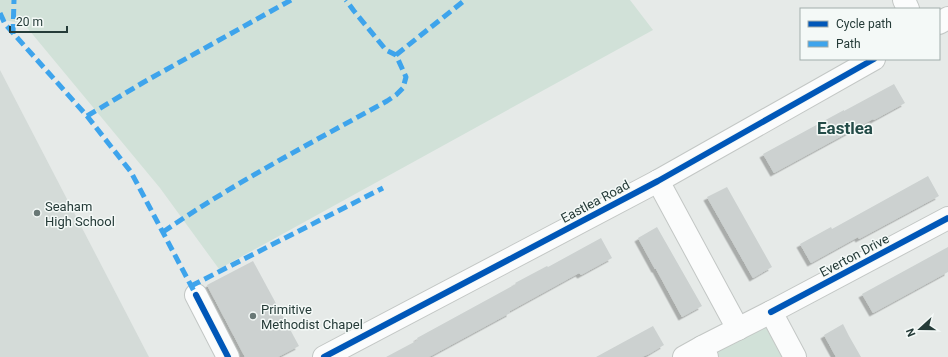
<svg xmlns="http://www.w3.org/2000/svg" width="948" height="357" font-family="Roboto,sans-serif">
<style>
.built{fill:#d4dbd8}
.green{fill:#d1e1d8}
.building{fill:#ccd1d0;filter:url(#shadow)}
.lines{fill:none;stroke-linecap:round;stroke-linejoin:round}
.minor-casing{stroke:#c3c7c5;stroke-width:24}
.minor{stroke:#fbfcfc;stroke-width:22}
.quiet{stroke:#3ea4ec;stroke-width:5;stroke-dasharray:10 5;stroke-linecap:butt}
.cycleway-casing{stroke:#f4f9f7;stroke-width:8}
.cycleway{stroke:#0057b8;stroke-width:6}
.poi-dot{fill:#697876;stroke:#f4f9f7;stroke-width:1.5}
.labels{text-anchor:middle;stroke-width:3;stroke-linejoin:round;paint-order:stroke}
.street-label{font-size:13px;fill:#253b38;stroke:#f4f9f7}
.poi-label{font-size:13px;fill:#253b38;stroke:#f4f9f7;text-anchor:start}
.district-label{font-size:17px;font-weight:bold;fill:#234b47;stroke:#f4f9f7}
</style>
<defs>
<filter id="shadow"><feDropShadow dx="-3.5" dy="3.5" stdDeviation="0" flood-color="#0004"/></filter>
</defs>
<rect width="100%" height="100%" fill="#e6eae8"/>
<path class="built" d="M0,70L149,357H0Z"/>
<g class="green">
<path d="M0,0H630L653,30L219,269L160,188L24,24L0,19Z"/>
<path d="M763,322L782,357H719L714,348Z"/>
</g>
<g class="building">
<path d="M894,84L905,103L874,120L873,119L774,173L763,154L844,110V111Z"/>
<path d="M928,176L939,196L859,239L858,237L811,263L800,244L831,227L832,229Z"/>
<path d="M727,187L772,267L753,278L707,197Z"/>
<path d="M657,227L702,306L682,317L656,269H655L638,238Z"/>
<path d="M601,238L612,258L581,275L579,273L510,311V313L429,357H386L418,340L417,338L516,284L515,283L547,266L548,267Z"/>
<path d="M948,247V272L873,313L862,294Z"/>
<path d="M253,261L299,346L278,357H245L207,285Z"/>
<path d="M843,324L849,336L861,357H836L824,335Z"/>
<path d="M653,326L664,345L649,354L642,357H596Z"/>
</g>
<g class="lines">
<g class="minor-casing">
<g id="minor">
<path d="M904,0L908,9"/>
<path d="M939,23L948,18"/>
<path d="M658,181L738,329"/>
<path d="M196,295L228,357"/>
<path d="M771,312L948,218"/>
<path d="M324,357L658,181L874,59"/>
<path d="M684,357L702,347"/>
<path d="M707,357L702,347L771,312L795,357"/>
</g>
</g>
<use href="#minor" class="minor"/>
<g class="quiet">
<path d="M0,13L5,24L87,116L131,172L196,295"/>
<path d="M13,34L14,0"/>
<path d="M396,55L465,0"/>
<path d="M87,116L144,82L291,0"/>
<path d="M163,232C234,183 311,143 387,101L396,95L403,88L406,77L396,55L386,50L354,11L346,0"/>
<path d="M191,286L383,188"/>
</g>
<g class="cycleway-casing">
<g id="cycleway">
<path d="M196,295L228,357"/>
<path d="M771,312L948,218"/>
<path d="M324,357L658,181L874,59"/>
</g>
</g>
<use href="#cycleway" class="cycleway"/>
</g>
<g class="poi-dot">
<circle cx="37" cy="213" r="4"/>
<circle cx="253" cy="316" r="4"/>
</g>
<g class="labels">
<g class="street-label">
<text transform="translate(595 201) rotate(-28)" y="5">Eastlea Road</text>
<text transform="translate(854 255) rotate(-28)" y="5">Everton Drive</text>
</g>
<g class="poi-label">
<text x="45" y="211">Seaham<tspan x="45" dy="15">High School</tspan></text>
<text x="261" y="314">Primitive<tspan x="261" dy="15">Methodist Chapel</tspan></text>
</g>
<g class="district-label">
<text x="845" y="134">Eastlea</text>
</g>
</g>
<rect x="800" y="8" width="140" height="52" fill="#f4f9f7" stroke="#a1adab"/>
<rect x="808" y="21" width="20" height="6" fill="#0057b8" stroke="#a1adab"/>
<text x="836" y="28" font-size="12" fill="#253b38">Cycle path</text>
<rect x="808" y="41" width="20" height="6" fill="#3ea4ec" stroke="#a1adab"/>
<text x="836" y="48" font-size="12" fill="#253b38">Path</text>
<g transform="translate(920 329) rotate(249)" stroke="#f4f9f7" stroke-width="3" paint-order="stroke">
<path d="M0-3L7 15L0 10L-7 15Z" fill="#253b38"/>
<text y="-6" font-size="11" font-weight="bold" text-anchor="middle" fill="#253b38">N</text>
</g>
<path d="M10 26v6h57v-6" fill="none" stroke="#253b38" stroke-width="2"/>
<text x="16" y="26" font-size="12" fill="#253b38" stroke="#f4f9f7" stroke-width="3" paint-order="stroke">20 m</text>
</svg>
